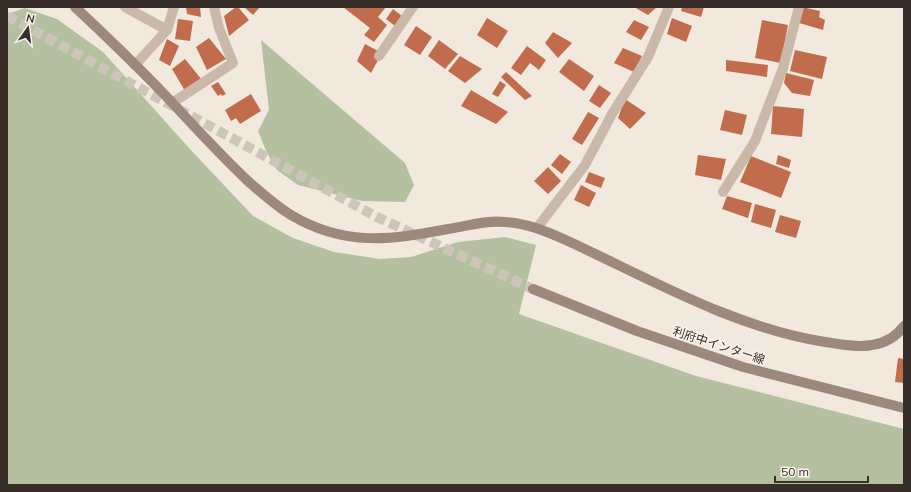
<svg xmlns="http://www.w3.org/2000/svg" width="911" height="492" viewBox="0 0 911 492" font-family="Mulish,'Noto Sans JP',sans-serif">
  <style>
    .green { fill: #b4c09f }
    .building { fill: #c16c4d }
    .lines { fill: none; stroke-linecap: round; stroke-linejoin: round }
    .secondary-tunnel { stroke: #cdc4ba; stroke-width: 10; stroke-dasharray: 10 5; stroke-linecap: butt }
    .street { stroke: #cab9aa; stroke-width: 10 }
    .secondary { stroke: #9d897c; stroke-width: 10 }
    .labels { text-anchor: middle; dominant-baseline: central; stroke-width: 3; stroke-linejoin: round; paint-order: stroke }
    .street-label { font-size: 12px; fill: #372e2a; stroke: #f9f3eb }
  </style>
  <rect width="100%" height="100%" fill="#f2e9de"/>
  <path class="green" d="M25,8L57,19L103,52L189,148L253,216L293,238L334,252L380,259L411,257L458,242L505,237L536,245L519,314L696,376L904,429V485H7V14Z
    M261,40L405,163L414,185L405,202L362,201L298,185L277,170L267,153L258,131L269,110Z"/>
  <path class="building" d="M186,7H200L201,17L187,14Z
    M236,7H238L249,20L229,36L224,16Z
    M244,7H260L253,15Z
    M343,7H386L378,17L387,25L374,42L364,35L370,28Z
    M634,7H657L648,15Z
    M682,7H704L701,17L681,11Z
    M802,7L820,11L819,17L825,20L823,30L799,23Z
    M393,9L402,16L395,26L386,19Z
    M487,18L508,31L497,48L477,35Z
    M672,18L692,26L686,42L667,34Z
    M178,19L193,21L190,41L175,39Z
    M634,20L649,27L641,40L626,32Z
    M762,20L788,25L781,63L755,58Z
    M416,26L432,37L420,55L404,45Z
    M553,32L572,43L558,58L545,43Z
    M209,38L226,59L207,70L196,47Z
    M167,39L179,46L170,66L159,60Z
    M439,40L458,54L445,69L428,56Z
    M365,44L382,53L371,73L357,61Z
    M527,46L546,60L539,70L530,63L521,75L511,68Z
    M623,48L642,56L634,72L614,63Z
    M795,50L827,57L822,79L790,71Z
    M460,56L482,69L465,83L448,71Z
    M185,59L202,80L185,91L172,69Z
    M569,59L594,76L584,91L559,72Z
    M726,60L768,65L767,77L726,71Z
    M506,72L532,96L525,100L501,77Z
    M786,73L814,80L810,96L792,93L784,83Z
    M500,81L506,85L498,97L492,94Z
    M218,82L226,94L222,96L221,94L218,96L211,86Z
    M599,85L611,93L600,108L589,101Z
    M471,90L508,112L496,124L461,106Z
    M251,94L261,111L240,124L236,118L231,121L225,110Z
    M625,99L646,113L630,129L618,118Z
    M773,106L804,109L802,137L771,134Z
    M725,110L747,115L742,135L720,130Z
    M588,112L599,118L582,145L572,139Z
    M560,154L571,162L562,174L551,165Z
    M698,155L726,159L721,180L695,175Z
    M778,155L791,160L789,168L776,164Z
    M751,156L791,172L781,198L740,182Z
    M548,167L561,181L548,194L534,181Z
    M589,172L605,178L601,188L585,182Z
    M581,185L596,193L589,207L574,200Z
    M727,196L752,203L748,218L722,209Z
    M755,204L776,210L771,228L751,222Z
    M780,215L801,221L796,238L775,232Z
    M898,358L904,359V383L895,382Z"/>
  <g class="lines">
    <path class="secondary-tunnel" d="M7,16L377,217L533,289"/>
    <path class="street" d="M125,7L167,30L135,65
      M167,30L174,7
      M379,56L413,7
      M172,103L233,63L219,28L214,7
      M723,192L755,141L783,68L799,7
      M537,228L585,165L612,114L648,57L669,7"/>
    <path class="secondary" d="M75,7C105,35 135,64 164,94C192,124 219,154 250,183C263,194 276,206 291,215C345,247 390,240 448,229C467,226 486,220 505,222C527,223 548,232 568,241C650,279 735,328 825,342C840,344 857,348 872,345C886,343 896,337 904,326
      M533,289L637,331L743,367L904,408"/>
  </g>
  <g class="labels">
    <g class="street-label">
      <text transform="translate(719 345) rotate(18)">利府中インター線</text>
    </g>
  </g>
  <rect width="911" height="492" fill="none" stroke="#372e2a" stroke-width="16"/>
  <g transform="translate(28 28) rotate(14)" stroke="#f9f3eb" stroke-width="3" paint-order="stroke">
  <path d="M0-3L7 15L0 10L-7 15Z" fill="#372e2a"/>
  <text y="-6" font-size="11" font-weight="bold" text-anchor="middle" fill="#372e2a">N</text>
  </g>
  <path d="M775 476v6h93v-6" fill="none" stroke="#372e2a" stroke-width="2"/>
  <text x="781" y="476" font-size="12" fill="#372e2a" stroke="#f9f3eb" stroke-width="3" paint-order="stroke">50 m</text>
</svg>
